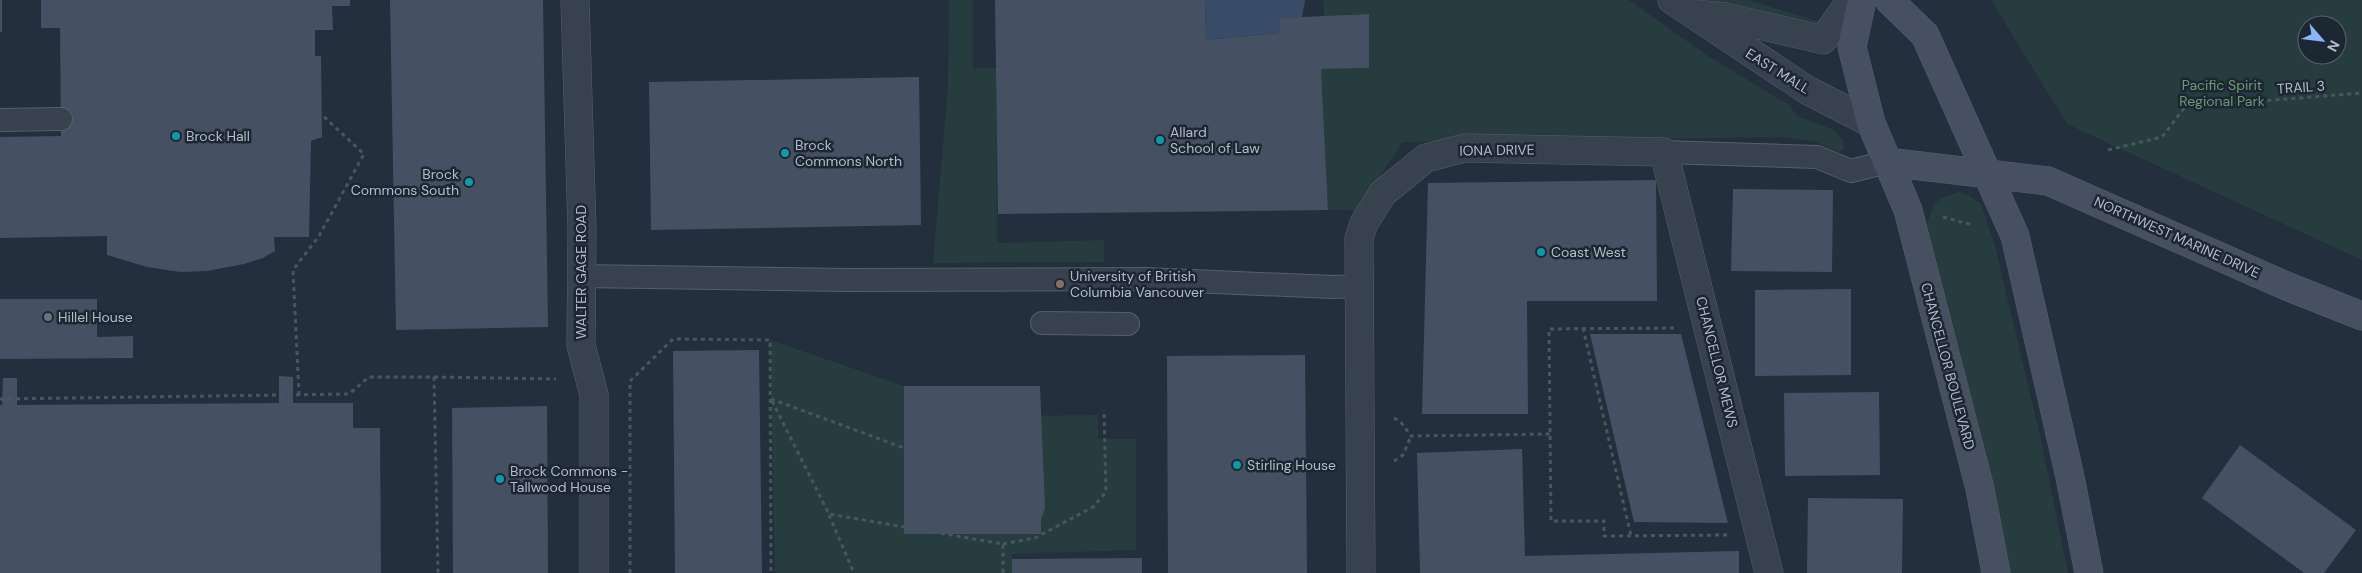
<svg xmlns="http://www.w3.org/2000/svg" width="2362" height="573" viewBox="0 0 2362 573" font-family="'DM Sans',sans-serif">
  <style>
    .green { fill: #263c3f; fill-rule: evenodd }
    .water { fill: #394c67 }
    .building { fill: #455162 }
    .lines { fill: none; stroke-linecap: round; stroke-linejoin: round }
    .lane-casing { stroke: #565f6c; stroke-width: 24 }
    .street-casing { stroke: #565f6c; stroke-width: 29 }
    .secondary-casing { stroke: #565f6c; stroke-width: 29 }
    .path { stroke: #44595c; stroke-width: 3; stroke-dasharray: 4 4; stroke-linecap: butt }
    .lane { stroke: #38414e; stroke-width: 22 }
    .street { stroke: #38414e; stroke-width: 28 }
    .secondary { stroke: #465061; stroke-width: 28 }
    .culture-dot { fill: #0f9aa8; stroke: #1d2633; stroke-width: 2 }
    .education-dot { fill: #8d6e63; stroke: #1d2633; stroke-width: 2 }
    .worship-dot { fill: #6b7280; stroke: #1d2633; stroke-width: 2 }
    .labels { text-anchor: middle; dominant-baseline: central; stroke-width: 5; stroke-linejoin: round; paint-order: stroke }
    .street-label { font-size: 14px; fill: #b4bcc9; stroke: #1d2633 }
    .park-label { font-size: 14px; fill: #6b9a76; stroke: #1d2633 }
    .poi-label { font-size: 14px; fill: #b4bcc9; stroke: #1d2633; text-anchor: start }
  </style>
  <rect width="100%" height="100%" fill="#242f3e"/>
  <path class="green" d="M949,0H973V68H996L997,243L1104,240V262L933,263L948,86Z
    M1323,0H1629L1708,56L1789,105L1797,116L1834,130L1843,140L1844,149L1839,152L1813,141L1785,137L1403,142L1357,210H1328L1321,69L1369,68V14L1324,16Z
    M1708,0H1748L1820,22L1821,27L1716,4Z
    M1991,0H2362V260L2067,124ZM2307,25H2337V55H2307Z
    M1959,192L1970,196L1981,204L1995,246L2042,444L2068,573H2009L1977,420L1927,225C1934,200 1934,200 1959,192Z
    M770,340L904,386V534L1021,416L1098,415V439H1136V550L1012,554V573H775Z"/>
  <path class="water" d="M1205,0H1305L1302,17L1281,18L1279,33L1206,40Z"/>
  <path class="building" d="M0,0H2V32H0Z
    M41,0H350V6H332L333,30H315V56H321L322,137L311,141L309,237H274L275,251L263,258L244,264L207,271L180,272L147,267L107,255V236L0,238V137L61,136L60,28H41Z
    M390,0H543L548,327L396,330Z
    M995,0H1205L1206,40L1279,33L1280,18L1369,14V68L1321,69L1328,210L998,214Z
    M919,77L921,225L651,230L649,82Z
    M1656,180L1657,301H1527L1528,414H1422L1428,183Z
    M1733,189L1833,190L1832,272L1731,271Z
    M1851,289V375L1755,376V290Z
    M0,299H97V337L133,336V358L0,359Z
    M1590,334H1681L1728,523L1634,522Z
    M759,350L762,573H675L673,351Z
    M1305,355L1307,573H1168L1167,356Z
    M279,376L293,377V403H353V428H380L381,573H0V405H2L3,378H17V405L279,403Z
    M904,386H1040L1045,508L1041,520V534H904Z
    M1879,392L1880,475L1785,476L1784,393Z
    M547,406L548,573H453L452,408Z
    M2240,445L2356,530L2324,573H2304L2202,498Z
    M1522,449L1525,556L1739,551V573H1420L1417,453Z
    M1808,498L1903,499L1902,573H1807Z
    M1142,558V573H1012V559Z"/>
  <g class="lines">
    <defs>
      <path id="lane" d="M0,120L61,119
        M1664,152L1817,157L1851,171L1887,162
        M581,276L849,280L1145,279L1333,287L1359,286
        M1042,323L1128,324"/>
      <path id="street" d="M575,0L582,230L581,345L594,395V573
        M1672,0L1807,90L1871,123
        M1695,14L1725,17L1823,40L1851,0
        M1361,573L1359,238L1364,223L1383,193L1426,158L1465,148L1664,152L1769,573"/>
      <path id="secondary" d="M1862,0L1852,47L1871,123L1908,210L1980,489L1996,573
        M1889,0L1925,35L2015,236L2070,477L2089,573
        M1887,162L2048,181L2284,285L2362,316"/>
    </defs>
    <use href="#lane" class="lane-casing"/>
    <use href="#street" class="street-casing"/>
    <use href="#secondary" class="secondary-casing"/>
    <path class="path" d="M2108,150L2162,137L2185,107L2362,93
      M1943,217L1973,225
      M1583,328L1631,536
      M1674,328L1549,329L1551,521H1604V536L1727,535
      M434,377L556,379
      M299,395L293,270L319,236L364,154L322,115
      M0,399L349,394L369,377H434L438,573
      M771,399L904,448
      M772,401L829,514L1003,544V573
      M1394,418L1400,421L1411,436L1550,434
      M1394,461L1403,455L1411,436
      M829,515L854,573
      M1003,544L1035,538L1093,507L1106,492L1104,410
      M630,573V381L673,339L770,340L771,573"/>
    <use href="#lane" class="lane"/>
    <use href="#street" class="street"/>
    <use href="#secondary" class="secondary"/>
  </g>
  <g class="culture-dot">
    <circle cx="176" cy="136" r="5"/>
    <circle cx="1160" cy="140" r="5"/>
    <circle cx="785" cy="153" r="5"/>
    <circle cx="469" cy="182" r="5"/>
    <circle cx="1541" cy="252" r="5"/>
    <circle cx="1237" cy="465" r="5"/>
    <circle cx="500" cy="479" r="5"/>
  </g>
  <circle class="education-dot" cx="1060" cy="284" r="5"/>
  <circle class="worship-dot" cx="48" cy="317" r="5"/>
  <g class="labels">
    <g class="street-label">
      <text transform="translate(1778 71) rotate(32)">EAST MALL</text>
      <text transform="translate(2301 87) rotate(-4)">TRAIL 3</text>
      <text transform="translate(1497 150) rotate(-1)">IONA DRIVE</text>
      <text transform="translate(2177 237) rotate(24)">NORTHWEST MARINE DRIVE</text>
      <text transform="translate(581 272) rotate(-90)">WALTER GAGE ROAD</text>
      <text transform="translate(1717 362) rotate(76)">CHANCELLOR MEWS</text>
      <text transform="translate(1948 366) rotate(75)">CHANCELLOR BOULEVARD</text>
    </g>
    <g class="park-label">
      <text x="2222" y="85">Pacific Spirit<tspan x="2222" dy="16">Regional Park</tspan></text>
    </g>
    <g class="poi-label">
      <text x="1170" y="132">Allard<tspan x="1170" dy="16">School of Law</tspan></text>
      <text x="186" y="136">Brock Hall</text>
      <text x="795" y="145">Brock<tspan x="795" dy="16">Commons North</tspan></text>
      <text x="459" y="174" text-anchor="end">Brock<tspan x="459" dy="16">Commons South</tspan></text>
      <text x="1551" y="252">Coast West</text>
      <text x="1070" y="276">University of British<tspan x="1070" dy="16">Columbia Vancouver</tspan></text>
      <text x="58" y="317">Hillel House</text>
      <text x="1247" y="465">Stirling House</text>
      <text x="510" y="471">Brock Commons -<tspan x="510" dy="16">Tallwood House</tspan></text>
    </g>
  </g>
  <g transform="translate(2322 40) rotate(118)"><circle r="24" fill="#1d2633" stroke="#59626f"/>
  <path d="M0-4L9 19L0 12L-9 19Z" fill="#8ab4f8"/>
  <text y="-8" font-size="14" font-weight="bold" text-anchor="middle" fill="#b4bcc9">N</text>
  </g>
</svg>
